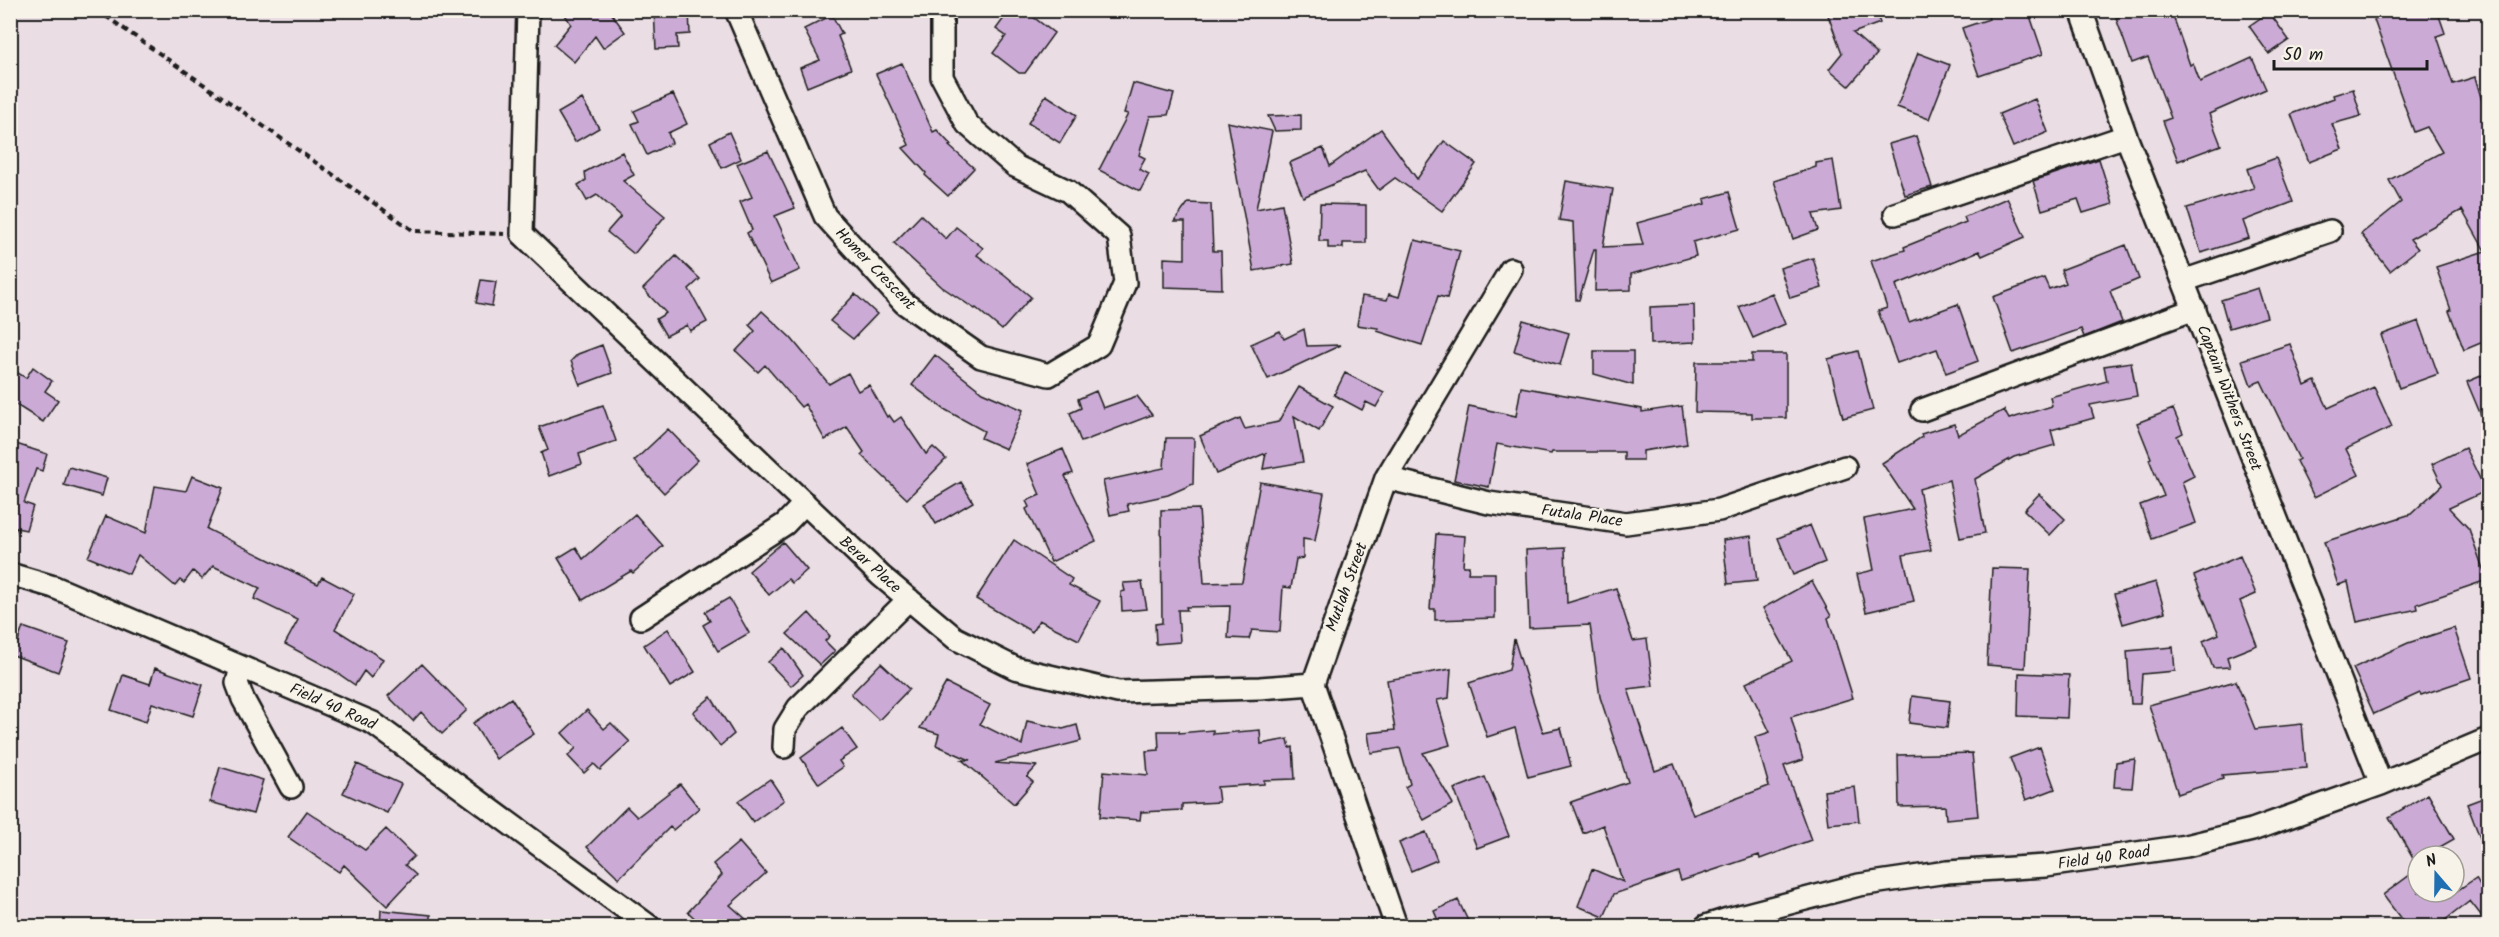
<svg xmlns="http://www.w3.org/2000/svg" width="2499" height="937" viewBox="0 0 2499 937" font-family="Kalam,sans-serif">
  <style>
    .building { fill: #cbabd6; stroke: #1c1c1c; stroke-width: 1.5 }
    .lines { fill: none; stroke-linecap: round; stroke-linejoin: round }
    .minor-casing { stroke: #1c1c1c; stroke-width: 26 }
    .path { stroke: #1c1c1c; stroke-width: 4; stroke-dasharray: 6 4.5; stroke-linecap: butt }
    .minor { stroke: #f7f3e8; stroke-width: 21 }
    .labels { text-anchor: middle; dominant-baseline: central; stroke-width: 5; stroke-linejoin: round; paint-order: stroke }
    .street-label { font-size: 16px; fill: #1c1c1c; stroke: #f7f3e8 }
  </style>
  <rect width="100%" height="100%" fill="#eadde3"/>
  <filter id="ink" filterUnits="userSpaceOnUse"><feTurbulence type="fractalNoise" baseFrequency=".0167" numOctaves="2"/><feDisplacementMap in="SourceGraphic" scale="12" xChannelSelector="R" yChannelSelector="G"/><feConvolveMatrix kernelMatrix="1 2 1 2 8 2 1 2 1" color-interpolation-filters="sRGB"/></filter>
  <g filter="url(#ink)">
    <path class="building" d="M562,10H609L625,32L603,48L595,36L574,62L554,45L571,24Z
      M654,10H689L690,34L677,35L678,48L656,49Z
      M1010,10H1024L1054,33L1025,73H1019L993,53L1006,36L996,29Z
      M1826,10H1875L1880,23L1853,33L1877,54L1849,86L1829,69L1842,53Z
      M1986,10H2028L2043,54L1979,76L1962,28L1989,19Z
      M2138,10H2171L2190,65L2193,63L2200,82L2252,58L2266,89L2209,114L2221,145L2178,161L2163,121L2171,118L2148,57L2132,63L2116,18Z
      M2401,10H2437L2445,33L2437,36L2453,84L2475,77L2488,121V340L2464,350L2449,311L2451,310L2436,267L2485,251L2462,210L2410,239L2418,249L2390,271L2361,234L2401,202L2389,180L2442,152L2427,127L2414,132L2374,20Z
      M2269,12L2289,40L2269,54L2249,26Z
      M832,15L842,34L838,36L851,69L807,87L800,68L820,60L804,29Z
      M1918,53L1950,65L1929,119L1897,107Z
      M902,63L933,132L937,130L951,145L949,146L974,168L948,196L925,175L926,173L903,148L909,145L876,74Z
      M1133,83L1174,94L1168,115L1150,116L1139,155L1145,158L1139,169L1149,174L1140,191L1099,170L1128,114L1124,113Z
      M2353,89L2361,116L2332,124L2342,149L2309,162L2291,114L2334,98L2333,95Z
      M673,94L687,124L668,133L672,143L647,155L632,124L639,121L634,111Z
      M1046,95L1077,115L1060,143L1028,123Z
      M582,99L599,128L575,142L558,113Z
      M2035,99L2048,132L2013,147L1999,114Z
      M1301,115V130L1275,131L1268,116Z
      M1227,122L1272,131L1256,209L1282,204L1293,264L1254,271Z
      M1381,129L1417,179L1444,141L1476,164L1442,211L1395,178L1379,190L1365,171L1303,197L1289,163L1323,148L1330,166Z
      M729,132L741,159L722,168L710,142Z
      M1916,136L1932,187L1905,195L1889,144Z
      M768,151L795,208L775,216L800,270L771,283L747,233L752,230L740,202L752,197L737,164Z
      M622,152L634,175L623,181L665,216L634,254L607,232L621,216L597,195L587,201L578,185L586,180L585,172Z
      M2276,158L2293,202L2243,221L2249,238L2201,253L2187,208L2254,188L2247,169Z
      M2099,159L2113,204L2083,213L2078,199L2042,210L2033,181Z
      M1833,160L1841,210L1813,214L1818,230L1793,239L1774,181L1816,167V163Z
      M1566,181L1613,189L1603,247L1643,245L1637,223L1705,204L1704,199L1729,192L1740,229L1693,242L1696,256L1631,274V290L1595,291L1596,249H1594L1579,300H1576L1573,222L1559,220Z
      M2007,198L2025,237L1982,256L1979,251L1896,285L1909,322L1958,304L1978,361L1946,373L1937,349L1897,363L1878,311L1887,308L1871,261L1905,250L1904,247L1966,222L1964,217Z
      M1188,203L1211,204L1213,251H1221L1222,289L1164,287V258L1185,259V222H1174Z
      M1320,204L1366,205V243H1343V248H1328V241H1319Z
      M921,215L946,239L956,227L983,248L977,255L1005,275L1031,297L1002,330L976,308L975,309L942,287L894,243Z
      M1415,240L1460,251L1447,298L1438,296L1422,345L1377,331L1378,328L1357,325L1362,296L1387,300L1389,294L1399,297Z
      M2126,245L2139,279L2110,291L2122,322L2084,337L2081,329L2013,353L1993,297L2044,278L2049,289L2066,283L2061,270Z
      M676,256L700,279L689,289L707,322L690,331L687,325L666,336L656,319L666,313L643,289Z
      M1813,258L1822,288L1790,298L1780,268Z
      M481,280L496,282L492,306L476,303Z
      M2258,288L2267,317L2229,328L2221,300Z
      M1772,293L1785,324L1753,338L1739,307Z
      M855,294L877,314L853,339L830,321Z
      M1694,305L1695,342L1651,344L1650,307Z
      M762,311L791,338L829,384L848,373L858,391L869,385L887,417L889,415L894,422L901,417L926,454L933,447L946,459L907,499L861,455L864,452L847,427L825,440L805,404L801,407L765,365L758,372L736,351L755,331L749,325Z
      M1523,320L1569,333L1560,365L1514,351Z
      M2419,321L2438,374L2399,388L2381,335Z
      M1304,329L1307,346L1341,345L1268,379L1251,344L1280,331L1284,339Z
      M2290,344L2305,386L2315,381L2328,408L2374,387L2392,427L2346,449L2359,475L2314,497L2296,461L2299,459L2261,381L2251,385L2242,360Z
      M602,345L612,373L580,385L571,361L578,354Z
      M1594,351H1633V385L1594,374Z
      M1858,351L1873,410L1843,418L1828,359Z
      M1752,354H1786V418H1752V413L1695,412L1696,362H1752Z
      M935,355L982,392L1023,410L1006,449L981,438L984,431L944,409L912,385Z
      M2131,362L2137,396L2090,405L2094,418L2051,430L2055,445L2014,457L1975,479L1985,533L1960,538L1949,480L1919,489L1931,550L1903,555L1914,601L1866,612L1857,574L1874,570L1864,519L1913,509L1882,463L1922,437L1921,434L1954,424L1958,435L2004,410L2009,419L2052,406L2050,397L2107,381L2104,366Z
      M33,367L52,381L45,391L58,400L43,422L10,401V368L26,378Z
      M1345,373L1384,393L1376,407L1366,402L1362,410L1334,395Z
      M2488,373V432L2467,382Z
      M1299,387L1333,406L1319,431L1294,416L1303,462L1263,469L1266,453L1216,474L1200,436L1240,418L1245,429L1278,422Z
      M1521,387L1642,409V412L1682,406L1687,444L1643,451V460H1624V452H1552L1551,454L1497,444L1489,487L1454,480L1469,406L1516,416Z
      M1096,391L1103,408L1137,396L1152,415L1081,442L1070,413L1081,408L1078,399Z
      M603,405L616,441L579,454L582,464L549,476L541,453L548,450L539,427Z
      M2173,409L2183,433L2177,436L2194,476L2182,482L2196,523L2152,539L2140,505L2164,496L2149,459L2151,458L2137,423Z
      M668,429L698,460L664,493L634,461Z
      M1166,438H1194L1193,484L1168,495L1127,504L1129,511L1110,515L1103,481L1164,468Z
      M10,442L47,454L42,471L36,469L24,503L33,506L26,530L16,528L14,536H10Z
      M2465,448L2486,491L2449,508L2469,529L2487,580L2417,604L2418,609L2357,622L2348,582L2338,585L2324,542L2411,514L2442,485L2432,464Z
      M1063,449L1073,473L1065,476L1096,541L1051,562L1026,509L1029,507L1026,501L1040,495L1027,464Z
      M69,467L107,478L102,496L64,485Z
      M192,476L223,488L207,529L318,584L322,577L354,594L335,629L383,659L371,678L364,671L355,685L333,670L285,644L298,620L254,599L260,588L213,566L202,579L193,571L184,583L180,580L175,586L138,555L129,574L88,557L106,516L146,533L155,486L186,491Z
      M961,482L973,502L936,524L924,504Z
      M1260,482L1324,493L1315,541L1303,539V558L1296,559L1291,588L1283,587L1280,632L1252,630L1249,639L1228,638L1230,606L1186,607L1187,610H1178L1180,642L1156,644L1155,624L1162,623L1161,510L1199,509L1204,583L1242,582Z
      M2039,494L2065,519L2050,535L2024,510Z
      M635,514L663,546L633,573L631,571L583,600L558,558L576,547L583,559Z
      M1810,525L1825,562L1793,575L1778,538Z
      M1436,534L1465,536L1463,566H1469L1468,573H1495V618L1435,620V609H1430Z
      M1751,536L1757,581L1728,584L1723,540Z
      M1014,540L1072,579L1069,585L1100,601L1079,640L1039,620L1032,632L976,599Z
      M783,542L807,570L792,583L788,579L769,595L749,571Z
      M1565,548L1567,603L1616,588L1633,641L1647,639L1653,686L1628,689L1655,771L1674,764L1693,815L1769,786L1755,737L1770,732L1746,683L1792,661L1763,608L1812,581L1831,616L1828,618L1853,698L1791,717L1803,760L1784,766L1811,840L1760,859L1759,855L1681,881L1678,872L1614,894L1604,917L1578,906L1592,869L1623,882L1603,825L1583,833L1571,802L1628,782L1600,697L1590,625L1529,628L1526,550Z
      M2240,556L2256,594L2240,601L2257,645L2227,657L2230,667L2213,668L2203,641L2219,634L2194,576Z
      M1992,568L2030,569L2025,668L1987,665Z
      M1142,582L1147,609L1122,611L1121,592L1125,591L1123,583Z
      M2156,582L2165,612L2123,624L2114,594Z
      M729,598L749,633L718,651L703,625L710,621L705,612Z
      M809,613L830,636L825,641L835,651L820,665L787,634Z
      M23,627L69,643L58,672L13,655Z
      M2454,628L2471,678L2421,695L2420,693L2374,714L2353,668L2408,643Z
      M668,629L695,672L670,687L644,645Z
      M1514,639L1543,732L1561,728L1571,766L1528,777L1515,728L1487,737L1469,683L1509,670Z
      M2173,647L2175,671L2142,674L2140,704H2131L2127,651Z
      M784,648L803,675L791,686L768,662Z
      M881,663L909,689L879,720L851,694Z
      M422,664L467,710L442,734L421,712L413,721L388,696Z
      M155,668L203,685L193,716L152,703L146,722L111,710L123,675L150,684Z
      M1451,669L1449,698L1437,700L1450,745L1423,753L1453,804L1424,820L1405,787L1410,784L1400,748L1371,753L1368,733L1395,730L1387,680Z
      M2019,673L2069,675L2067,718L2018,716Z
      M2236,681L2255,729L2302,724L2306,768L2222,775L2223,779L2178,794L2149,705Z
      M946,683L990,705L980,724L1022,745L1027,721L1063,729L1077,725L1081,741L995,763L1037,766L1027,777L1033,782L1014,804L962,760H970L936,745L939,734L920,728Z
      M1912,696L1950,701L1947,728L1909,723Z
      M711,697L734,734L720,746L693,712Z
      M511,698L534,734L496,759L473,723Z
      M587,710L604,729L611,723L630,742L600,770L594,764L584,773L568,756L576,748L562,733Z
      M842,728L857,749L839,761L843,767L819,784L801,758Z
      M1213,730V734L1260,730L1261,744L1288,739L1290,748L1293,747L1295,779L1264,780V784L1217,787L1219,802L1182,804V810L1141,812L1140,820L1100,817L1104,771L1148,775L1146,751L1159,750L1158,731H1179V733Z
      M2040,747L2055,789L2026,800L2010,758Z
      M1972,753L1978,816L1946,819L1945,806L1899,807L1898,755Z
      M2135,759L2132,788L2114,787L2116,762Z
      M357,764L401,784L387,813L343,793Z
      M220,767L263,780L253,814L210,802Z
      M1485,777L1509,836L1477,848L1454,789Z
      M770,779L784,800L753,822L738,801Z
      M680,784L699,808L673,830L670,827L619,878L587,847L627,807L637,817Z
      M1855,787L1859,821L1828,824L1824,791Z
      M2428,794L2454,839L2424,856H2418V860L2415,862L2389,817Z
      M2488,796V855L2487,856L2467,804Z
      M307,811L365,850L386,829L414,856L405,865L416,875L387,906L344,865L339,872L288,837Z
      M1426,832L1437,860L1411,871L1399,843Z
      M739,842L766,873L730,905L755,927H704L688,912L722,875L713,864Z
      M2418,869V892H2455L2476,878L2488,899V924L2470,901L2436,927H2407L2383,895Z
      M1458,900L1471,927H1441L1434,911Z
      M381,910L431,915V927H380Z"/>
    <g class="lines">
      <defs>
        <path id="minor" d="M528,10L522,234L881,576L955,638L1015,668L1118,692L1260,688L1313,684
          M736,10L825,216L904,303L981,357L1049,375L1099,345L1125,283L1119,236L1068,191L1015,166L967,124L942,77V10
          M2081,10L2126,136L2381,784
          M1895,214L2126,136
          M2183,281L2330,231
          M1922,410L2195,309
          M1386,478L1489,503L1626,523L1719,510L1845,467
          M10,574L54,587L373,723L649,926
          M641,618L785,524L805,503
          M241,667L237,683L243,699L291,787
          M784,747L785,729L798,708L909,599
          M1396,926L1313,684L1386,478L1511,269
          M1706,926L1728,919L1859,885L1947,872L2046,866L2186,846L2252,830L2381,784L2488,739"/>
      </defs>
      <use href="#minor" class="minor-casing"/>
      <path class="path" d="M97,10L414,231L504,234"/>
      <use href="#minor" class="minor"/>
    </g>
  </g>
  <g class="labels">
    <g class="street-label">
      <text transform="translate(875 269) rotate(46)">Homer Crescent</text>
      <text transform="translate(2229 398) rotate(69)">Captain Withers Street</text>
      <text transform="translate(1582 516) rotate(8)">Futala Place</text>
      <text transform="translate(870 565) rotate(42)">Berar Place</text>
      <text transform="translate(1347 587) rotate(-70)">Mutlah Street</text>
      <text transform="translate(333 707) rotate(24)">Field 40 Road</text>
      <text transform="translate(2104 858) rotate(-8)">Field 40 Road</text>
    </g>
  </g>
  <rect width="2499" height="937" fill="none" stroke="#f7f3e8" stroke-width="36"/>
  <rect x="18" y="18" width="2463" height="901" fill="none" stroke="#1c1c1c" stroke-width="2" filter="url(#ink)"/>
  <g transform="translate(2436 874) rotate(340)"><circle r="28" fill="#f7f3e8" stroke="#9f9d96" stroke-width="1.5"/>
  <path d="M0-4.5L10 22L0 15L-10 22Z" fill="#1f6fb2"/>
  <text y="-9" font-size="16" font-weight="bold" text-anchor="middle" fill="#1c1c1c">N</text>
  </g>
  <path d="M2274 60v9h153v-9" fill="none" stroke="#1c1c1c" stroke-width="3"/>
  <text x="2283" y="60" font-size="18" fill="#1c1c1c" stroke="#f7f3e8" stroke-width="4.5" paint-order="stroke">50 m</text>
</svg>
